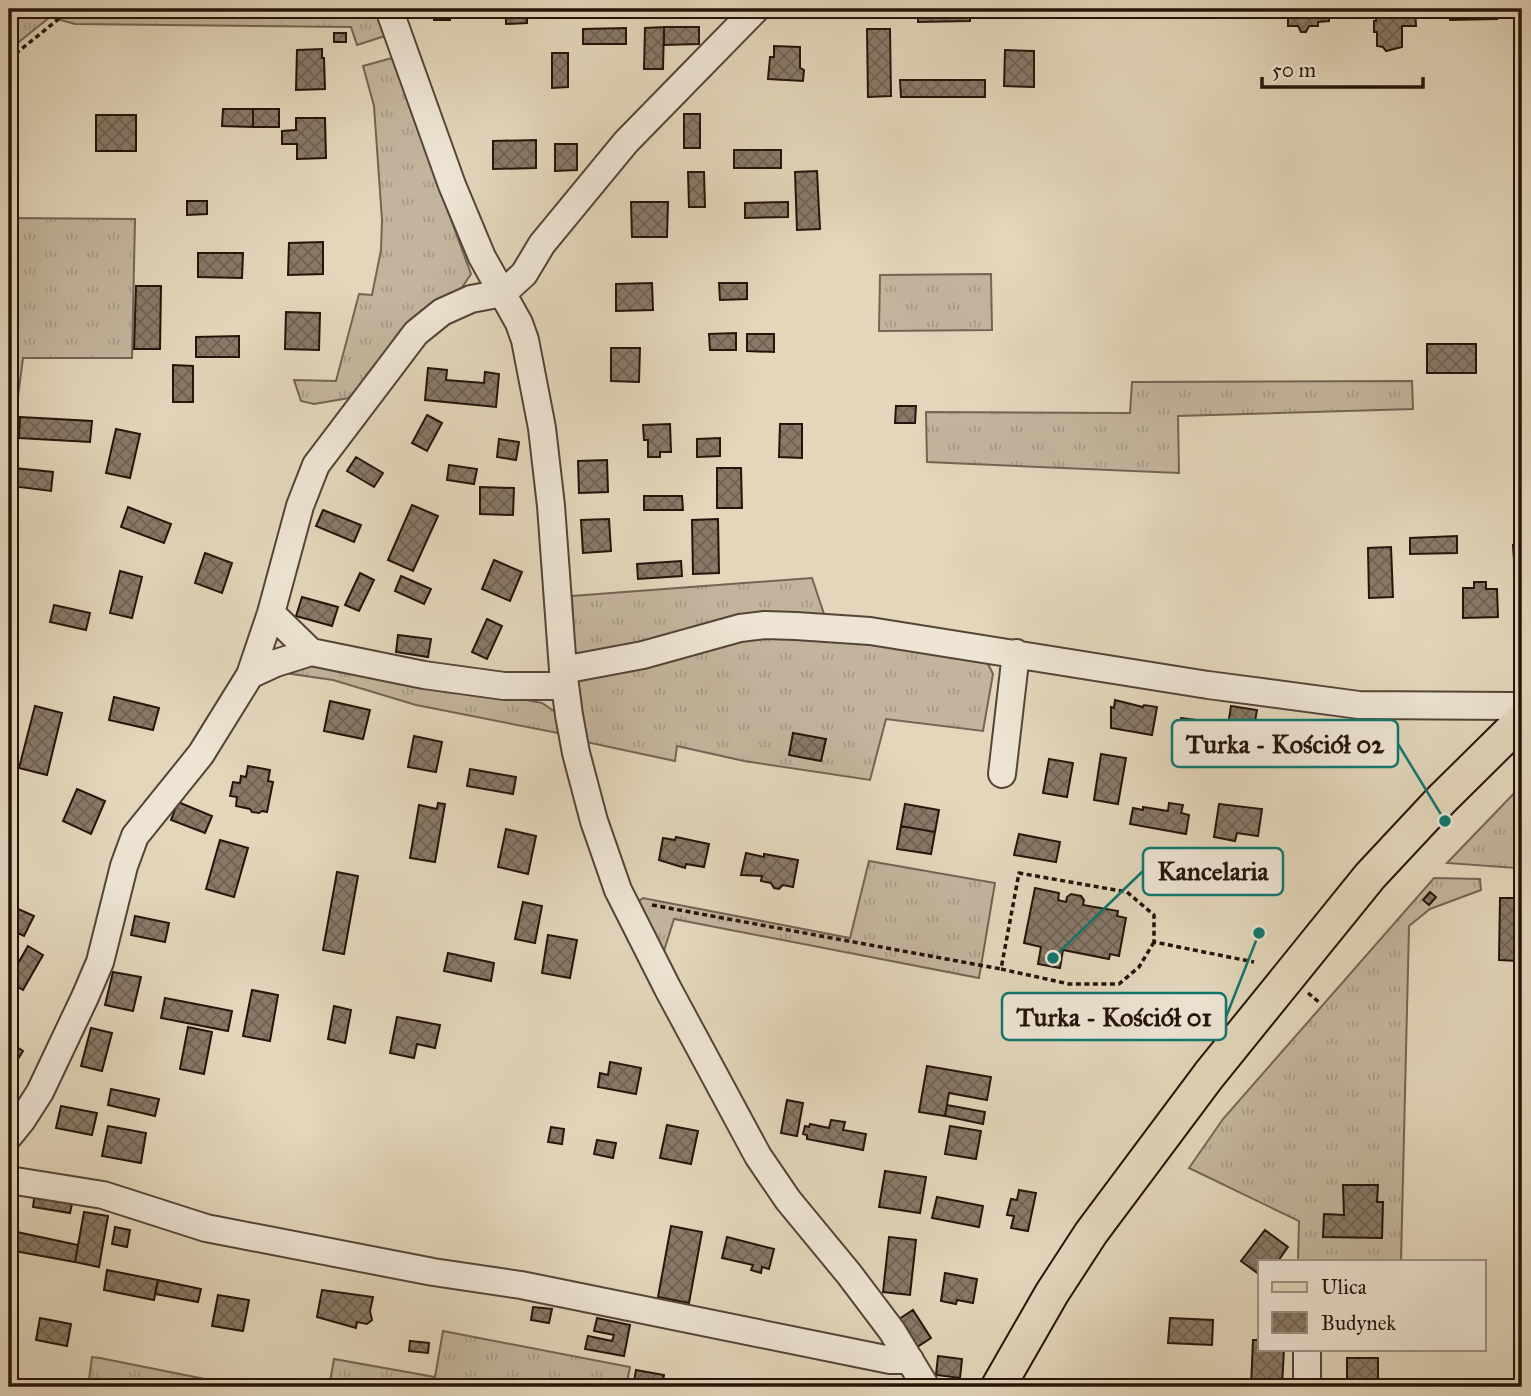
<svg xmlns="http://www.w3.org/2000/svg" width="1531" height="1396" viewBox="0 0 1531 1396" font-family="'IM FELL Great Primer',serif">
  <style>
    .grass { fill: url(#grass-tufts); stroke: #746454; stroke-width: 2 }
    .building { fill: url(#building-cross-hatch); stroke: #25140b; stroke-width: 2 }
    .lines { fill: none; stroke-linecap: round; stroke-linejoin: round }
    .minor-casing { stroke: #544437; stroke-width: 30 }
    .major-casing { stroke: #25140b; stroke-width: 37 }
    .path { stroke: #25140b; stroke-width: 3.5; stroke-dasharray: 5 3.5; stroke-linecap: butt }
    .minor { stroke: #ede4d3; stroke-width: 26 }
    .major { stroke: #e3d6bb; stroke-width: 33 }
    .leader { fill: none; stroke: #0f766e; stroke-width: 2.5 }
    .callout-dot { fill: #0f766e; stroke: #ede4d3; stroke-width: 2.5 }
    .callout { fill: #ede4d3; stroke: #0f766e; stroke-width: 2.5 }
    .callout-label { font-size: 26px; text-anchor: middle; font-weight: bold; fill: #25140b }
  </style>
  <defs>
    <pattern id="grass-tufts" width="24" height="20" patternUnits="userSpaceOnUse" patternTransform="scale(1.75)"><rect width="24" height="20" fill="#c3b59d"/><path d="M3 7l-1-3M5 7V3M7 7l1-3M15 17l-1-3M17 17v-4M19 17l1-3" fill="none" stroke="#a79b86"/></pattern>
    <pattern id="building-cross-hatch" width="8" height="8" patternUnits="userSpaceOnUse" patternTransform="scale(1.75)"><rect width="8" height="8" fill="#887967"/><path d="M0 0l8 8M0 8l8-8" fill="none" stroke="#6f6253"/></pattern>
  </defs>
  <rect width="100%" height="100%" fill="#e3d6bb"/>
  <filter id="stains"><feTurbulence type="fractalNoise" baseFrequency=".00286" numOctaves="4"/><feColorMatrix values="0 0 0 0 .2 0 0 0 0 .09 0 0 0 0 .02 0 0 0 .5 -.17"/></filter>
  <radialGradient id="worn" r=".72"><stop offset=".6" stop-color="#630" stop-opacity="0"/><stop offset="1" stop-color="#630" stop-opacity=".3"/></radialGradient>
  <path class="grass" d="M9,9H377L385,36L357,45L351,27L75,24L50,17L9,50Z
    M392,58L471,274L461,289L422,310L401,330L366,379L349,398L314,404L301,401L294,380L336,381L359,294L372,295L381,250L382,220L374,106L363,66Z
    M9,218L135,219L132,358H23L16,412L9,411Z
    M991,274L992,330L879,331L880,275Z
    M1412,381L1413,409L1178,416L1179,473L927,462L926,412L1130,413L1132,382Z
    M812,578L826,620L574,660L572,596Z
    M740,635L853,637L984,656L993,674L983,731L886,719L870,780L744,761L677,746L675,761L586,742L573,679Z
    M298,664H335L542,703L560,715L563,734L416,705L333,680L278,672Z
    M1522,785V836H1516V868L1447,863Z
    M869,861L995,883L979,978L674,919L663,954L635,904L643,898L850,938Z
    M1434,878L1480,879L1481,890L1430,909L1409,926L1401,1261H1298L1299,1221L1189,1168L1223,1119Z
    M443,1331L630,1367L626,1387H329L334,1359L435,1377Z
    M92,1357L100,1358L245,1387H88Z"/>
  <path class="building" d="M434,9H450V20H434Z
    M506,9H527V23L506,24Z
    M918,9H970V21L918,22Z
    M1206,9H1239V14L1224,17L1221,14H1206Z
    M1288,9H1329V21L1318,22V26H1309L1306,32H1301L1298,26H1288Z
    M1391,9H1415L1416,26H1402V47L1386,51L1383,47L1377,46V32H1374V21H1376V11H1391Z
    M1450,9H1497V19L1450,20Z
    M664,27L663,69H644L645,28Z
    M664,27H699V44L664,45Z
    M626,28V44H583V29Z
    M867,29H890L891,96L868,97Z
    M334,33H346V42H334Z
    M774,46L800,47V68L804,70L803,81L768,79L770,57H774Z
    M322,49V58H324L325,89L296,90L297,50Z
    M1005,50L1034,51V87L1004,86Z
    M552,53H568V87L552,88Z
    M900,80H985V97H901Z
    M223,109H253V127L222,126Z
    M253,109H279V127H253Z
    M684,114H700V148H684Z
    M96,115H136V151H96Z
    M296,118H325L326,158L297,159V144H282V131L296,130Z
    M536,140V168L493,169V141Z
    M555,144H577V170L555,171Z
    M734,150H781V168H734Z
    M817,171L820,229L797,230L795,172Z
    M688,172H704L705,207H689Z
    M187,201H207V214L187,215Z
    M631,202H668L667,237H632Z
    M788,202V217L745,218V203Z
    M323,242V274L288,275L289,243Z
    M198,253H243L242,278L198,277Z
    M652,283L653,310L616,311V284Z
    M719,283H747V299L720,300Z
    M136,286H161L160,349H134Z
    M286,312L320,313L319,350L285,349Z
    M736,333V350H710L709,334Z
    M747,334H774V352L747,351Z
    M239,336V357H196V337Z
    M1427,344H1476V373H1427Z
    M611,348H640L639,382L611,381Z
    M173,365L193,366V402H173Z
    M428,368L447,370L446,380L484,383L485,372L499,374L496,407L425,400Z
    M896,406H916L915,423H895Z
    M427,415L442,423L427,451L412,443Z
    M20,417L92,421L90,442L19,438Z
    M670,424L671,452H660V457H648V440H644L643,425Z
    M780,424H802V458L779,457Z
    M116,429L140,434L130,478L106,473Z
    M720,438V456L697,457V439Z
    M499,439L519,442L516,460L497,457Z
    M356,457L383,473L374,487L347,471Z
    M607,460L608,492L579,493L578,461Z
    M449,465L477,469L474,484L447,480Z
    M14,468L53,472L51,491L11,486Z
    M717,468H741L742,508H717Z
    M480,487L514,488L513,515L480,514Z
    M644,496H682L683,510H644Z
    M412,505L438,516L413,571L388,560Z
    M128,507L171,524L164,543L121,527Z
    M323,510L361,525L354,542L316,526Z
    M609,519L611,551L583,553L581,520Z
    M718,519L719,573L693,574L692,520Z
    M1522,533V560H1514L1513,545H1522Z
    M1457,536V553L1410,554V538Z
    M1391,547L1393,597L1369,598L1368,548Z
    M205,553L232,563L222,593L195,583Z
    M494,560L522,572L510,601L482,589Z
    M681,561L682,576L638,579L637,564Z
    M120,571L142,577L132,618L110,613Z
    M360,573L374,580L359,611L345,605Z
    M401,576L431,589L424,604L395,591Z
    M1474,582H1486V589H1497L1498,617L1463,618V588H1474Z
    M302,597L338,607L332,626L296,616Z
    M54,605L90,613L86,630L50,622Z
    M487,619L502,626L487,659L472,652Z
    M398,635L431,639L428,657L396,652Z
    M114,697L159,708L153,730L109,720Z
    M1115,700L1143,707L1144,705L1157,707L1152,735L1111,728V707L1114,708Z
    M330,701L370,710L363,739L324,731Z
    M35,706L62,713L47,775L19,768Z
    M1231,706L1257,710L1249,755L1224,751Z
    M1181,718L1205,721L1203,739L1178,735Z
    M793,733L826,739L821,761L789,755Z
    M414,736L442,742L436,772L408,767Z
    M1101,754L1126,758L1118,804L1094,800Z
    M1049,759L1073,763L1067,797L1043,793Z
    M248,766L270,770L268,781L273,782L267,812L262,811L259,813L252,812L250,809L236,806L237,797L230,796L233,782L240,783L241,776L246,777Z
    M470,769L516,777L513,794L467,786Z
    M77,789L105,801L91,834L63,821Z
    M178,802L212,816L205,833L171,820Z
    M438,803L445,804L435,862L410,858L419,805L437,809Z
    M1169,803L1183,805L1181,813L1189,815L1186,834L1130,824L1133,808L1143,810V807L1168,811Z
    M905,804L939,810L935,832L901,826Z
    M1219,804L1262,809L1258,836L1237,833L1235,841L1214,837Z
    M901,826L935,832L931,854L897,849Z
    M506,829L536,836L528,874L498,867Z
    M1019,834L1060,842L1056,862L1014,855Z
    M676,837L709,844L704,867L686,864L685,868L659,860L663,838L675,840Z
    M220,840L248,848L234,897L206,889Z
    M746,853L764,857V854L798,860L793,887L783,885L779,889L774,888L771,883L761,881L762,876L741,875Z
    M337,872L358,876L344,954L323,950Z
    M1035,888L1059,893L1058,900L1066,902L1067,897L1071,894L1081,896L1084,900L1083,905L1118,911L1117,916L1126,918L1119,956L1110,954L1109,959L1063,950L1060,968L1038,964L1041,947L1024,943Z
    M1430,892L1436,897L1429,905L1423,900Z
    M1500,898H1520L1519,961L1499,960Z
    M523,902L542,906L535,943L515,939Z
    M9,905L34,916L24,936L9,929Z
    M135,916L169,923L165,942L131,935Z
    M548,935L577,940L570,978L542,973Z
    M28,946L43,955L23,990L9,982V979Z
    M448,953L494,963L491,981L444,971Z
    M113,972L141,977L133,1011L105,1005Z
    M252,990L278,995L270,1041L243,1036Z
    M165,998L232,1011L228,1031L161,1018Z
    M334,1006L351,1010L345,1043L328,1039Z
    M397,1017L440,1025L435,1048L417,1044L414,1058L390,1053Z
    M188,1027L212,1032L204,1074L180,1069Z
    M91,1028L112,1033L102,1071L81,1066Z
    M9,1042L23,1051L9,1073Z
    M610,1062L641,1068L636,1094L598,1087L600,1073L608,1075Z
    M927,1066L991,1077L987,1100L949,1093L945,1116L919,1112Z
    M111,1089L159,1099L155,1116L108,1105Z
    M787,1100L803,1103L797,1136L781,1133Z
    M947,1105L985,1112L983,1124L945,1116Z
    M61,1106L97,1113L92,1135L56,1128Z
    M831,1120L845,1122L843,1130L866,1134L863,1150L807,1139V1135L803,1134L805,1126L809,1127L810,1124L829,1128Z
    M667,1125L698,1131L691,1164L660,1158Z
    M108,1126L146,1133L141,1163L102,1156Z
    M950,1126L981,1131L976,1159L945,1154Z
    M551,1127L564,1129L562,1144L548,1142Z
    M597,1140L616,1143L613,1158L594,1154Z
    M885,1171L926,1177L920,1213L879,1207Z
    M1343,1185H1378L1377,1202H1383L1382,1238L1323,1237L1324,1214L1344,1215Z
    M1019,1190L1036,1193L1028,1231L1011,1228L1014,1216L1007,1215L1011,1199L1017,1200Z
    M35,1193L73,1199L70,1213L33,1207Z
    M937,1197L983,1206L979,1227L932,1218Z
    M84,1212L108,1216L99,1267L75,1262Z
    M671,1226L702,1232L689,1303L658,1297Z
    M115,1227L130,1230L127,1247L112,1244Z
    M1265,1230L1288,1247L1278,1261H1260V1275L1241,1261Z
    M17,1232L78,1245L75,1262L14,1251Z
    M727,1237L774,1249L769,1269L762,1267L761,1273L751,1270L753,1265L722,1258Z
    M889,1237L916,1240L910,1295L883,1292Z
    M107,1270L158,1280L154,1300L104,1290Z
    M945,1273L977,1279L973,1303L957,1300L956,1304L941,1301Z
    M158,1280L201,1289L198,1302L155,1294Z
    M322,1290L373,1297L370,1311L372,1320L367,1324L357,1322L356,1328L317,1317Z
    M218,1295L249,1300L243,1331L212,1326Z
    M533,1307L552,1309L549,1323L531,1320Z
    M913,1310L931,1338L917,1347L899,1319Z
    M40,1318L71,1324L67,1346L36,1340Z
    M597,1318L630,1325L624,1356L585,1349L588,1336L612,1341L614,1335L594,1331Z
    M1170,1318L1213,1320L1212,1345L1168,1343Z
    M1253,1340H1260V1349H1284L1282,1387H1251Z
    M410,1341L429,1343L428,1353L409,1351Z
    M938,1356L962,1359L960,1378L936,1375Z
    M1347,1358H1378V1387H1347Z
    M636,1370L664,1375L662,1387H633Z"/>
  <g class="lines">
    <defs>
      <path id="minor" d="M389,9L452,185L482,257L519,323L525,340L542,428L551,506L563,670L569,715L576,753L594,821L618,890L668,989L758,1156L788,1200L849,1274L892,1331L926,1387
        M271,613L311,652L424,675L504,686H564
        M563,670L643,655L740,628L765,625L796,626L870,631L1208,685L1359,705L1513,706L1522,711
        M250,675L276,663L311,652
        M1002,774L1016,653
        M9,1136L22,1120L40,1092L85,997L100,962L124,866L135,836L201,754L250,675L271,613L300,506L316,465L416,333L442,312L471,299L503,293L524,274L542,244L626,142L756,9
        M9,1180L103,1195L206,1228L433,1272L521,1285L890,1360H910
        M1307,1387V1349"/>
      <path id="major" d="M998,1387L1052,1293L1091,1233L1209,1075L1370,876L1441,800L1522,720"/>
    </defs>
    <use href="#minor" class="minor-casing"/>
    <use href="#major" class="major-casing"/>
    <path class="path" d="M9,59L71,9
      M652,905L1001,969
      M1154,942L1139,967L1119,984H1069L1001,969L1019,873L1127,892L1154,915V942L1254,962
      M1308,993L1320,1003"/>
    <use href="#minor" class="minor"/>
    <use href="#major" class="major"/>
  </g>
  <path class="leader" d="M1445 821L1398 744M1053 958L1143 871M1259 933L1226 1017"/>
  <g class="callout-dot">
    <circle cx="1445" cy="821" r="7"/>
    <circle cx="1053" cy="958" r="7"/>
    <circle cx="1259" cy="933" r="7"/>
  </g>
  <g class="callout">
    <rect x="1172" y="720" width="226" height="47" rx="7"/>
    <rect x="1143" y="848" width="140" height="47" rx="7"/>
    <rect x="1002" y="993" width="224" height="47" rx="7"/>
  </g>
  <g class="callout-label">
    <text x="1285" y="753">Turka - Kościół 02</text>
    <text x="1213" y="880">Kancelaria</text>
    <text x="1114" y="1026">Turka - Kościół 01</text>
  </g>
  <rect width="1531" height="1396" fill="none" stroke="#e3d6bb" stroke-width="35"/>
  <rect x="10" y="10" width="1510" height="1375" fill="none" stroke="#25140b" stroke-width="3.5"/>
  <rect x="18" y="18" width="1496" height="1361" fill="none" stroke="#25140b" stroke-width="2"/>
  <rect x="1258" y="1260" width="228" height="91" fill="#ede4d3" stroke="#9d9183" stroke-width="2"/>
  <rect x="1272" y="1282" width="35" height="10" fill="#e3d6bb" stroke="#9d9183" stroke-width="2"/>
  <text x="1321" y="1294" font-size="21" fill="#25140b">Ulica</text>
  <rect x="1272" y="1312" width="35" height="21" fill="url(#building-cross-hatch)" stroke="#9d9183" stroke-width="2"/>
  <text x="1321" y="1330" font-size="21" fill="#25140b">Budynek</text>
  <path d="M1262 77v10h161v-10" fill="none" stroke="#25140b" stroke-width="3.5"/>
  <text x="1272" y="77" font-size="21" fill="#25140b" stroke="#ede4d3" stroke-width="5" paint-order="stroke">50 m</text>
  <rect width="100%" height="100%" filter="url(#stains)"/>
  <rect width="100%" height="100%" fill="url(#worn)"/>
</svg>
